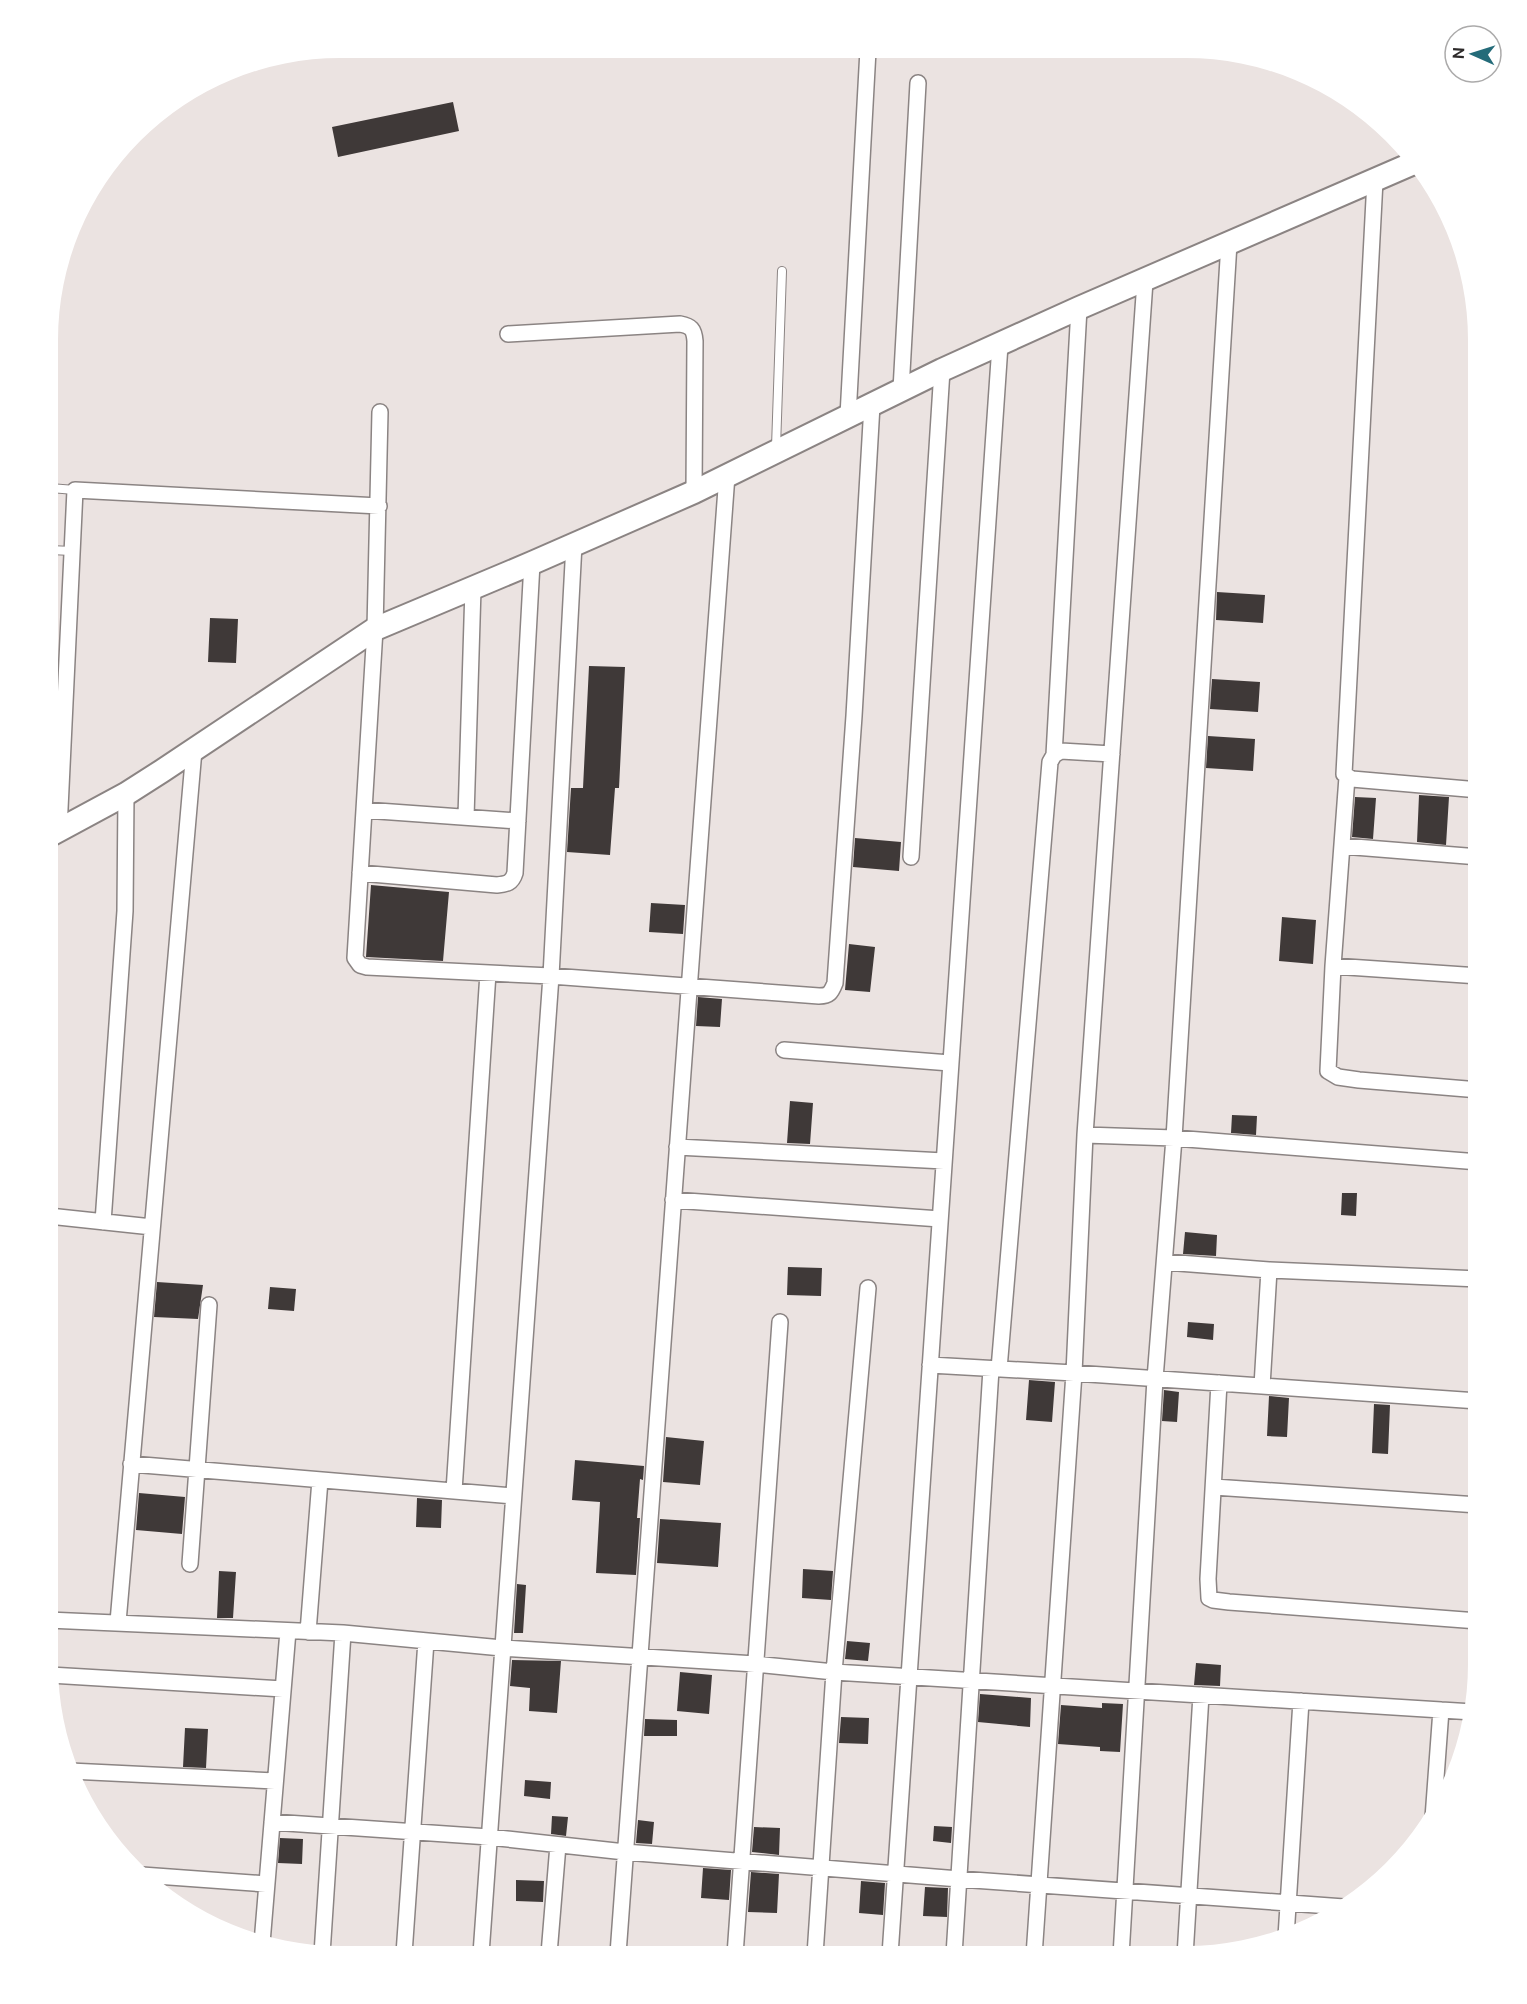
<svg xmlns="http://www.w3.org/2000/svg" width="1527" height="2004" viewBox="0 0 1527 2004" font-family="'DM Sans',sans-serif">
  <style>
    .building { fill: #3f3938 }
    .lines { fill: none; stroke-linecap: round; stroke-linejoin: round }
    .lane-casing { stroke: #8b8483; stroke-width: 10 }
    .street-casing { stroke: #8b8483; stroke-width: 18 }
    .secondary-casing { stroke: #8b8483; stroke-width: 26 }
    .lane { stroke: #fff; stroke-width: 8 }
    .street { stroke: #fff; stroke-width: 15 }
    .secondary { stroke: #fff; stroke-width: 22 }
  </style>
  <rect width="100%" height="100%" fill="#ebe3e1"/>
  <path class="building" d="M453,102L459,131L338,157L332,127Z
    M1217,592L1265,595L1263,623L1216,620Z
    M210,618L238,619L236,663L208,662Z
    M589,666L625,667L619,788H615L610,855L567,852L571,788H583Z
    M1212,679L1260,682L1258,712L1210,709Z
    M1208,736L1255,739L1253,771L1206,768Z
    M1419,795L1449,797L1446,845L1417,842Z
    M1355,797L1376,798L1373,839L1352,837Z
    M855,838L901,842L899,871L853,867Z
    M371,885L449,892L443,961L366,957Z
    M651,903L685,905L683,934L649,932Z
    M1282,917L1316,920L1313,964L1279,961Z
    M849,944L875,947L870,992L845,990Z
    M698,997L722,999L720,1027L696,1026Z
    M790,1101L813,1103L810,1144L787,1143Z
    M1232,1115L1257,1116L1256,1135L1231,1133Z
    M1342,1193H1357L1356,1216L1341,1215Z
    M1185,1232L1217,1235L1216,1256L1183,1254Z
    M788,1267L822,1268L821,1296L787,1295Z
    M157,1282L203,1285L198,1319L154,1317Z
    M270,1287L296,1289L294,1311L268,1309Z
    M1188,1322L1214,1324L1213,1340L1187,1337Z
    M1029,1380L1055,1382L1052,1422L1026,1420Z
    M1164,1390L1179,1392L1177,1422L1162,1421Z
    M1269,1396L1289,1398L1287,1437L1267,1436Z
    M1374,1404L1390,1405L1388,1454L1372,1453Z
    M666,1437L704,1441L700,1485L663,1482Z
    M575,1460L644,1466L643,1480L640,1479L637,1518H640L636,1575L596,1573L600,1502L572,1500Z
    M139,1493L185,1497L182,1534L136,1530Z
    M417,1498L442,1500L441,1528L416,1527Z
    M660,1519L721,1523L718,1567L657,1563Z
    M803,1569L833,1571L831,1600L802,1598Z
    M219,1571L236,1572L233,1618H217Z
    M517,1584L526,1585L523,1633H514Z
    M847,1641L870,1643L868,1661L845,1659Z
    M512,1660L561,1661L557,1713L529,1711L530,1688L510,1686Z
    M1196,1663L1221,1665L1220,1686L1194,1685Z
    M680,1672L712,1675L709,1714L677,1711Z
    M980,1694L1031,1698L1030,1727L978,1722Z
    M1102,1703L1123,1704L1120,1752L1100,1751V1747L1058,1744L1061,1705L1102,1708Z
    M841,1717L869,1718L868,1744L839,1743Z
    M645,1719L677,1720V1736H644Z
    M185,1728L208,1729L206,1768L183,1767Z
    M525,1780L551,1782L550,1799L524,1796Z
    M552,1816L568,1817L566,1836L551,1834Z
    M638,1820L654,1822L652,1844L636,1843Z
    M934,1826L952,1827L951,1843L933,1841Z
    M754,1827L780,1828L779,1855L752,1852Z
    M280,1838L303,1839L302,1864L278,1863Z
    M703,1868L731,1870L729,1900L701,1898Z
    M751,1872L779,1874L777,1913L748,1912Z
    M516,1880L544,1881L543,1902L516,1901Z
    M861,1881L885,1883L883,1915L859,1913Z
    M925,1887L948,1888L947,1917L923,1916Z"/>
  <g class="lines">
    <defs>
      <path id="lane" d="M776,447L782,271
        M50,488L75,490
        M50,550L72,551
        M50,739L64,740"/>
      <path id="street" d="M1375,180L1344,774L1352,779L1479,790
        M508,334L680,324C691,326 694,329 695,341L694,492
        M901,390L918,83
        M380,412L375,629L355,958L360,965L367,967L551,976L819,996C829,996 831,993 835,983L854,716L872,405
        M848,416L868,50
        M1054,755L1079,308
        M1347,777L1333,966L1328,1071L1338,1077L1359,1080L1479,1090
        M364,810L518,821
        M466,817L473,588
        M59,830L75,490L379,506
        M1342,846L1479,857
        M911,857L942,370
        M360,873L497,885C507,884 512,883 515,873L532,563
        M1333,966L1479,976
        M784,1050L950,1063
        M1085,1135L1174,1138L1479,1162
        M677,1147L944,1161
        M673,1200L940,1219
        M49,1216L152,1227
        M103,1222L125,911L126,794
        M1165,1262L1269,1270L1479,1279
        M930,1365L1074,1373L1478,1401
        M999,1369L1050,762L1054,755L1061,751L1112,754
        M1219,1383L1208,1579L1209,1598L1213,1600L1229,1602L1478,1621
        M1262,1386L1269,1270
        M131,1464L513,1496
        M1214,1487L1478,1505
        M454,1491L488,973
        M190,1564L209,1305
        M48,1620L343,1633L502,1648L755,1664L834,1672L1473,1712
        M118,1622L194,750
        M308,1632L320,1480
        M50,1675L283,1689
        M70,1771L275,1781
        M1433,1818L1441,1710
        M272,1822L489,1837L625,1852L959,1879L1344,1907
        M142,1875L266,1884
        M1286,1937L1301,1701
        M262,1943L288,1631
        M322,1954L343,1633
        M404,1954L426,1641
        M481,1954L551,976L574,544
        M549,1954L558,1845
        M618,1954L727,475
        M735,1955L780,1322
        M815,1955L834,1672L868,1288
        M890,1955L1000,345
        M954,1955L991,1369
        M1034,1956L1074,1373L1085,1135L1145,281
        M1121,1956L1155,1379L1174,1138L1229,243
        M1185,1956L1201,1695"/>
      <path id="secondary" d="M50,835L126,794L162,771L375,629L532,563L694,492L942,370L1079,308L1416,162"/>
    </defs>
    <use href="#lane" class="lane-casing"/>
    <use href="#street" class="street-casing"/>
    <use href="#secondary" class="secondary-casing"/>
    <use href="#lane" class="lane"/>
    <use href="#street" class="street"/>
    <use href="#secondary" class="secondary"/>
  </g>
  <path d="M0 0H1527V2004H0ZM340 58H1186A282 282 0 0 1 1468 340V1664A282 282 0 0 1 1186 1946H340A282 282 0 0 1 58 1664V340A282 282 0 0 1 340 58Z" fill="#fff" fill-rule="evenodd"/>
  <g transform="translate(1473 54) rotate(273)"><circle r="28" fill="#ffffff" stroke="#abaaaa" stroke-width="1.5"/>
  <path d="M0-4.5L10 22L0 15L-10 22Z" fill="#246b79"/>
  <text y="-9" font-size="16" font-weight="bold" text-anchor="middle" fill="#2d2a2a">N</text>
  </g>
</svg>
